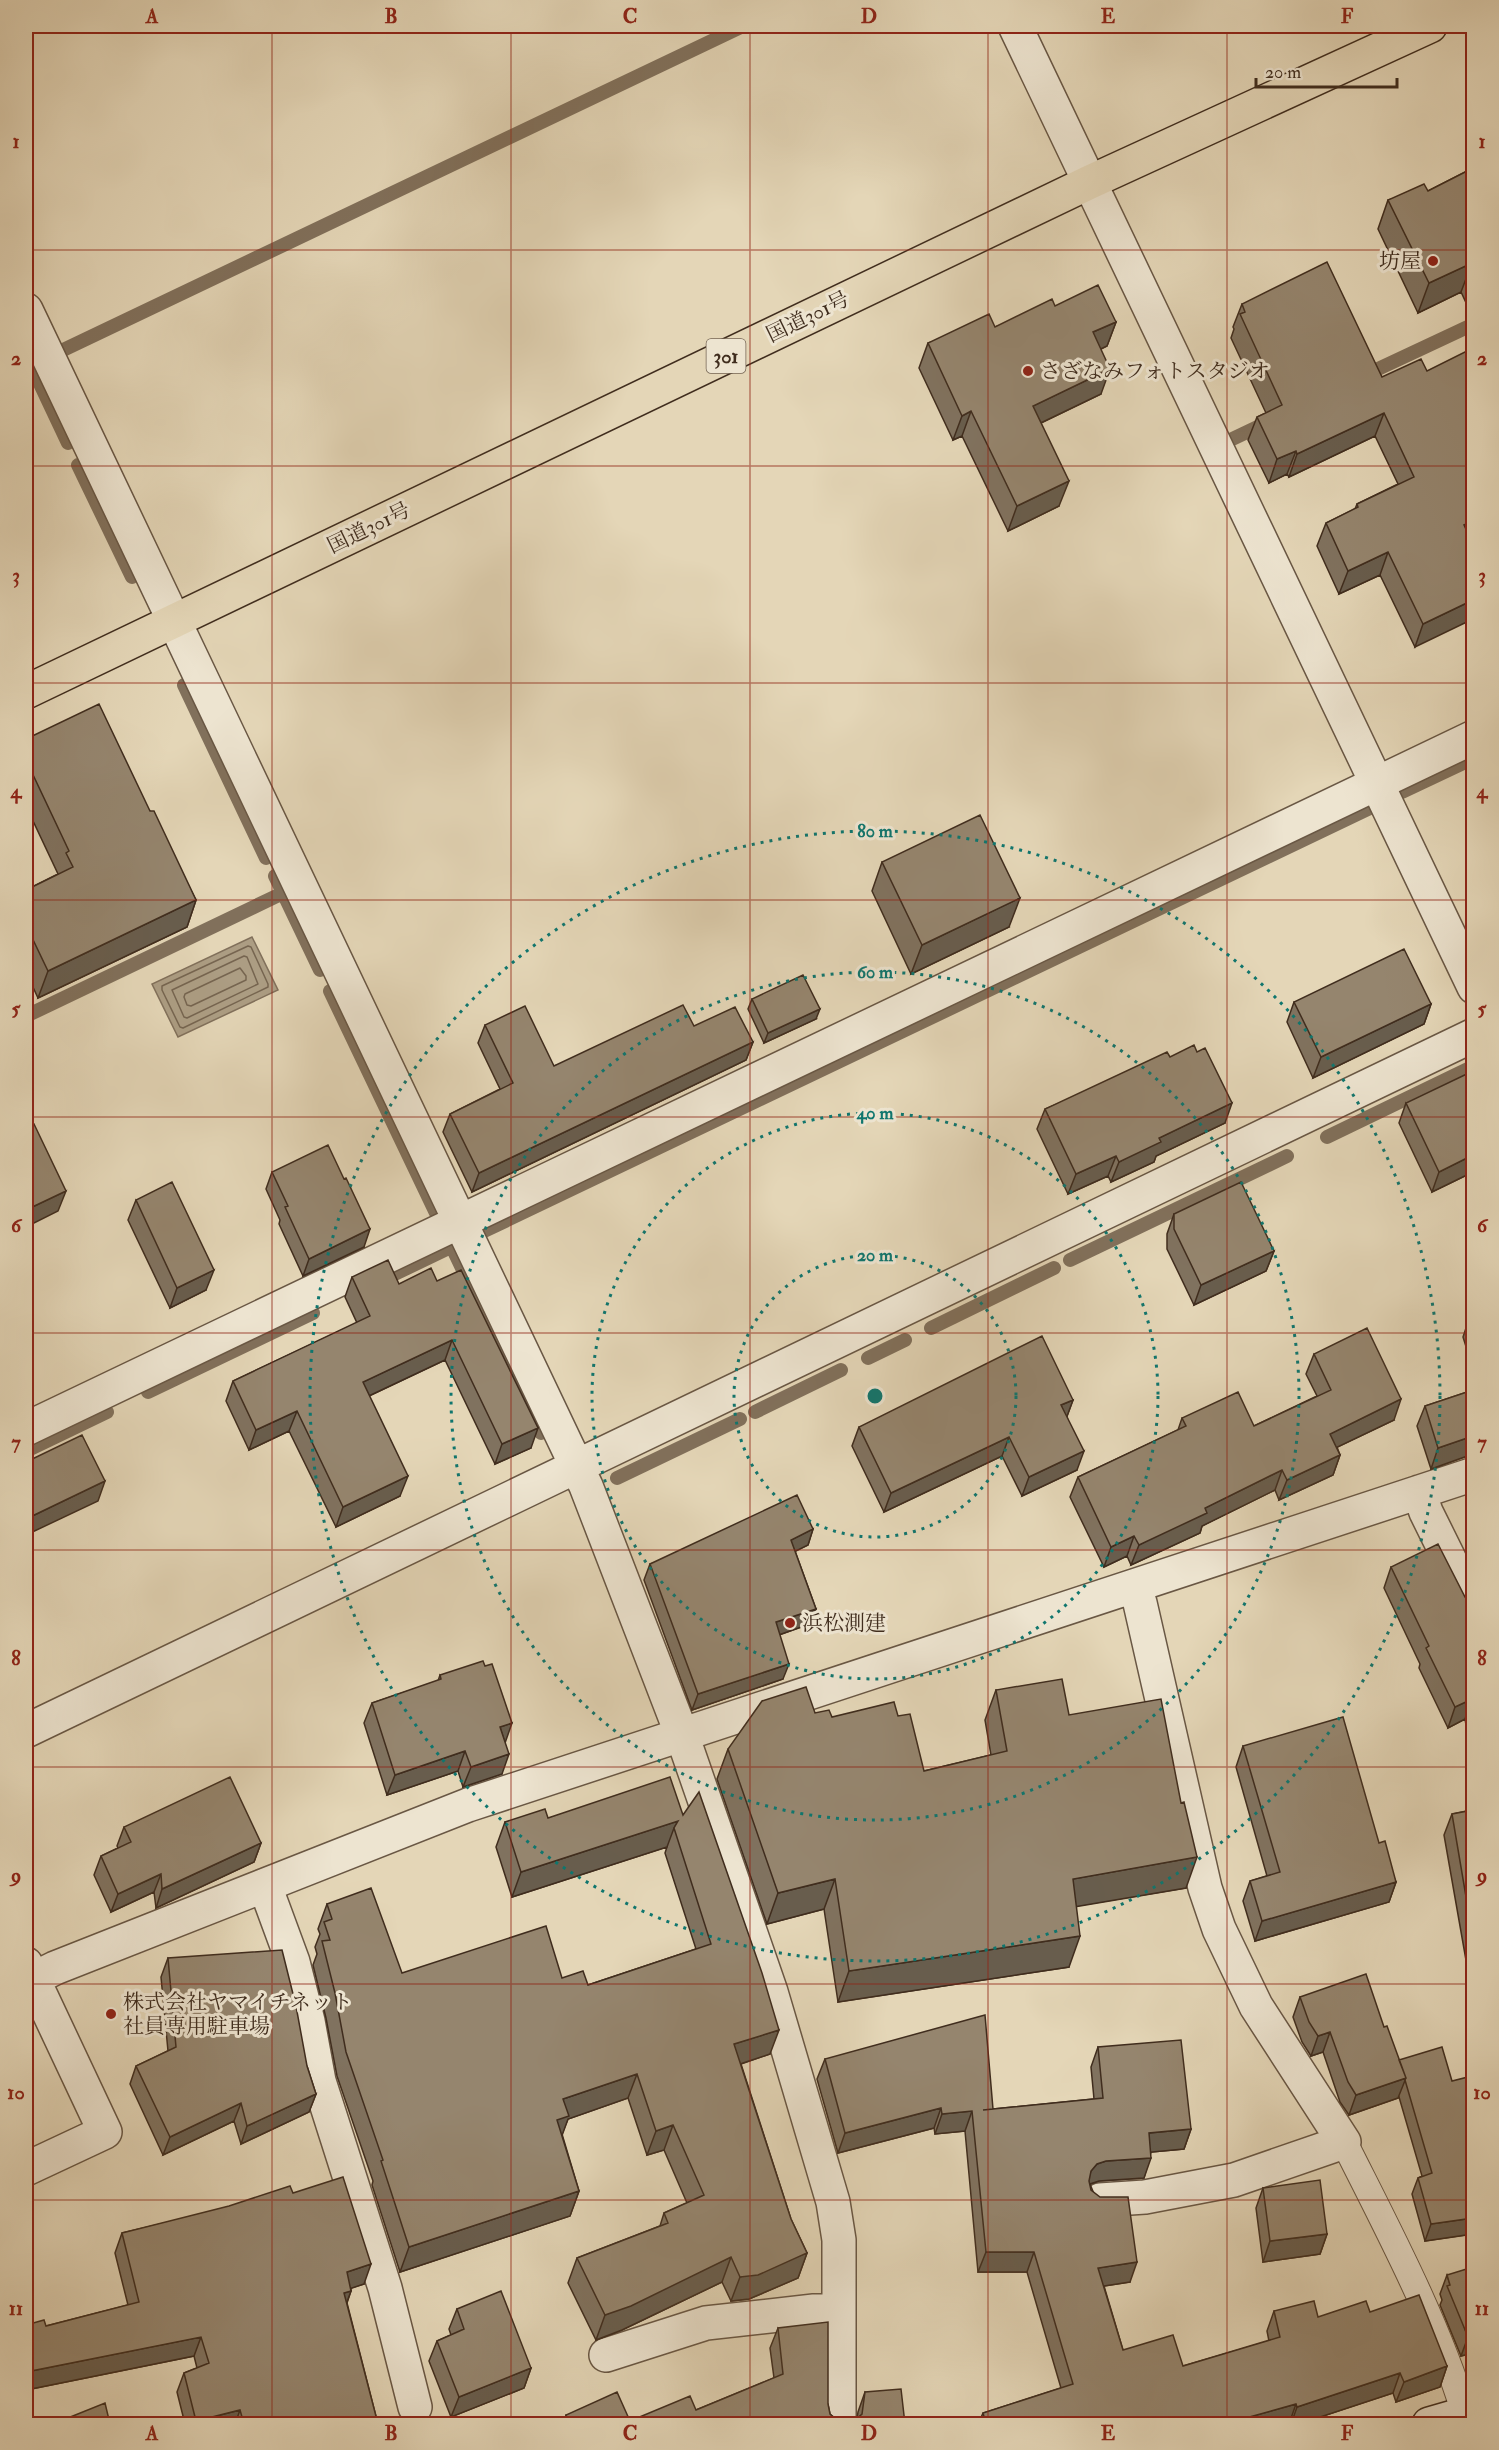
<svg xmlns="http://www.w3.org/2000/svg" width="1499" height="2450" viewBox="0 0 1499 2450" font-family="'IM FELL Double Pica','Noto Serif JP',serif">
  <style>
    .water { fill: #ac9d83; stroke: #81705b; stroke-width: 1.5 }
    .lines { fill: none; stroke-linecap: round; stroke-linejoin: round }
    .shore { stroke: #766550; stroke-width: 1.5 }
    .stream { stroke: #81705b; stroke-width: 14 }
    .service-casing { stroke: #695744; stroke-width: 28 }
    .minor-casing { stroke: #695744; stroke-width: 36 }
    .secondary-casing { stroke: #402d1e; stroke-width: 36 }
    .trunk-casing { stroke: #402d1e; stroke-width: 36 }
    .service { stroke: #ede4d0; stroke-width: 26 }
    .minor { stroke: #ede4d0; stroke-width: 33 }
    .secondary { stroke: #ede4d0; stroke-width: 33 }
    .trunk { stroke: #e4d6b7; stroke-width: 33 }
    .wall { fill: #80725f; stroke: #402d1e; stroke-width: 1.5 }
    .shaded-wall { fill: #685d4d; stroke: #402d1e; stroke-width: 1.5 }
    .building { fill: #95856e; stroke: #402d1e; stroke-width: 1.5 }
    .grid { fill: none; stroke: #8f2418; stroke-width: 1.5; stroke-opacity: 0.55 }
    .ring { fill: none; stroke: #0f766e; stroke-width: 3; stroke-dasharray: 3 6 }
    .poi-dot { fill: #8f2418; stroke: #ede4d0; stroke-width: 2 }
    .labels { text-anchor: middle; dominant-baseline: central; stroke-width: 6; stroke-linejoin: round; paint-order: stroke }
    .shield { fill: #ede4d0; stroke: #746453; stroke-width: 1.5 }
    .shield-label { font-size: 20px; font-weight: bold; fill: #402d1e }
    .poi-label { font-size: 21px; fill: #402d1e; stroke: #ede4d0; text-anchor: start }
    .street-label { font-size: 21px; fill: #402d1e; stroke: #ede4d0 }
    .centre { fill: #0f766e; stroke: #ede4d0; stroke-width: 3 }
    .ring-label { font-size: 18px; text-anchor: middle; font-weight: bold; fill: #0f766e; stroke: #ede4d0; stroke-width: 6; stroke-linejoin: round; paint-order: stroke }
    .neatline { fill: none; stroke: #8f2418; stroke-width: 2 }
    .grid-label { font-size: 20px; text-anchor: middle; font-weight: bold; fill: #8f2418 }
  </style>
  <rect width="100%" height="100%" fill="#e4d6b7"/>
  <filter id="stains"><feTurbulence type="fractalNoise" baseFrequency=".00333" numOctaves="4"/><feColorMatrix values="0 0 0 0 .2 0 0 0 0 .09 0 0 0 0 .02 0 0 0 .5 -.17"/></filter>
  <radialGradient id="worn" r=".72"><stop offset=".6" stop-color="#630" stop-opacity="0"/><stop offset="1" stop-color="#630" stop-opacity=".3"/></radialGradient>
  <path class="water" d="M252,937L278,990L178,1037L152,984Z"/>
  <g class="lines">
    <path class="shore" d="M248,946L251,947L268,984V987L183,1028L180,1027L162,990V986Z
      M244,956L247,957L258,984L187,1018L184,1017L172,990Z
      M240,968L246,976V980L191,1006L187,1005L184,997L185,994Z"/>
    <path class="stream" d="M61,351L743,26
      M26,354L68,443
      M1363,376L1474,324
      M1226,442L1268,422
      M78,465L132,577
      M184,685L266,858
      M1402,792L1474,758
      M275,876L320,970
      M330,991L436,1213
      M26,1016L283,893
      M1327,1137L1474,1066
      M482,1232L1370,808
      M451,1245L541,1433
      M1070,1260L1287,1156
      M380,1281L455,1245
      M931,1328L1054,1268
      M868,1358L905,1340
      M148,1392L313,1313
      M755,1412L841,1370
      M26,1451L107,1412
      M617,1478L740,1419"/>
    <defs>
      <path id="service" d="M1344,2142C1388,2230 1436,2319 1465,2414"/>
      <path id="minor" d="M1015,26L1474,987
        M26,310L586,1486L682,1735L771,1992L833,2202L839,2240V2424
        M26,1429L1474,737
        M1419,1492L1426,1512L1474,1609
        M26,1731L1474,1035
        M265,1886L293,1962L308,2021L319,2081L385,2288L415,2407
        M26,1964L105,2132L26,2169
        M33,1979L55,1968L468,1805L1474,1474
        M1100,2200L1145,2197L1234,2180L1344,2142L1256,2006L1219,1929L1205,1888L1140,1603L1134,1586
        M606,2355L706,2323L814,2311H839"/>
      <path id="secondary" d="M1429,2424L1474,2411"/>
      <path id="trunk" d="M26,692L1090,182L1430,26"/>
    </defs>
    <use href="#service" class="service-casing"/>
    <use href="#minor" class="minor-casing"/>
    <use href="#secondary" class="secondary-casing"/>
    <use href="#trunk" class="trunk-casing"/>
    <use href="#service" class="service"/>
    <use href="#minor" class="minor"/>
    <use href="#secondary" class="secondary"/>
    <use href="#trunk" class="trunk"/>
  </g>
  <path class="wall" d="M1473,168V308L1469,309L1461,292L1418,313L1378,229L1388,200L1428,191Z
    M1242,304L1382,377L1472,541L1415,647L1380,575L1339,594L1317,546L1326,523L1355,509L1357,504L1398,484L1375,436L1289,477L1287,474L1269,483L1248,440L1257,417L1266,413L1231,338L1234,329L1233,327Z
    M1055,306L1116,322L1107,346L1101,349V394L1041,423L1059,506L1008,531L962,436L953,440L919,368L928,343L995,327Z
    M26,739L150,811L196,900L187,927L38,998L26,972V890L58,874L26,806Z
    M882,862L1009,927L911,974L872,891Z
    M752,999L816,1019L764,1043L748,1009Z
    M1294,1002L1431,1004L1424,1024L1313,1078L1287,1022Z
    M485,1025L554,1066L694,1026L753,1042L746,1060L472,1192L443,1132L450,1114L500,1089L478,1043Z
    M1170,1057L1225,1123L1156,1156L1154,1162L1111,1182L1108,1176L1068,1194L1037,1129L1045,1109Z
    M1406,1103L1473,1172L1432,1192L1399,1123Z
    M272,1172L364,1247L303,1276L279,1224L280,1220L266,1189Z
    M136,1200L206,1290L170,1308L128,1220Z
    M1174,1214L1274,1251L1266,1271L1194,1305L1167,1249V1234Z
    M352,1277L399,1284L437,1281L531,1448L495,1464L445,1360L369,1396L400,1496L336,1527L289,1431L249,1450L226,1401L233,1381L357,1323L345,1297Z
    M1473,1315V1369L1463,1337L1470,1316Z
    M1314,1354L1394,1420L1337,1447L1340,1455L1333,1475L1279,1500L1275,1490L1202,1526L1200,1533L1131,1565L1127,1556L1104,1567L1070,1497L1078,1477L1178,1430L1182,1418L1254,1426L1317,1396L1306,1374Z
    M1473,1390V1454L1431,1469L1417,1426L1425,1406Z
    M1073,1400L1067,1416L1077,1470L1022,1496L1002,1456L884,1512L852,1446L859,1427Z
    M813,1529L808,1545L795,1551L816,1609L810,1624L779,1635L783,1679L692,1710L644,1580L650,1564Z
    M1391,1567L1465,1597L1473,1605V1764L1465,1719L1448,1728L1419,1668L1420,1664L1384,1588Z
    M440,1675L505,1743L502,1774L463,1787L458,1771L387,1795L364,1723L372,1703L438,1681Z
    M996,1690L1069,1715L1186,1888L1076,1906L1069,1967L838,2002L824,1909L767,1924L717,1779L728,1749L815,1713L832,1717L898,1716L924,1771L991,1755L985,1720Z
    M1243,1746L1379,1843L1396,1882L1389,1902L1255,1941L1243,1901L1250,1881L1267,1876L1236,1767Z
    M1473,1807V2000L1444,1835L1452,1814L1472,1810Z
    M683,1815L770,2054L741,2064L791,2219L807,2253L798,2278L749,2299L731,2301L722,2282L622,2330L596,2340L568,2283L577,2258L660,2226L664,2213L687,2203L664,2150L647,2155L628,2098L568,2119L562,2134L579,2191L570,2216L400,2272L372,2185L373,2181L337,2076L326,2018L313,1965L317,1954L315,1947L320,1934L318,1929L327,1904L402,1973L562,1978L588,1985L696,1949L665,1853L667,1847L512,1897L496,1847L505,1822L548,1818Z
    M124,1827L261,1843L254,1862L156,1908L154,1892L111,1912L94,1875L101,1856L118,1848L117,1846Z
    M168,1958L307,2066L316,2094L309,2112L241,2144L234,2121L163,2155L130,2084L136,2066L168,2051L161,1977Z
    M1300,1997L1384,2027L1399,2060L1473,2234L1425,2241L1412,2194L1418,2178L1422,2176L1399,2097L1398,2098L1349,2115L1340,2102L1323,2052L1311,2056L1302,2042L1293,2017Z
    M1098,2047L1191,2129L1184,2149L1151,2152L1144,2178L1099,2181L1090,2184L1130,2282L1104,2286L1123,2350L1183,2366L1269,2341L1267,2331L1274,2311L1318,2317L1370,2312L1447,2366L1440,2387L1396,2402L1393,2393L1299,2424H978L983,2413L1061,2388L1027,2272H978L965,2131L935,2134L934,2128L838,2153L817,2079L825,2059L993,2109L1094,2099L1091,2067Z
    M1263,2188L1327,2234L1320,2254L1263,2262L1256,2208Z
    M293,2193L364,2284L351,2288V2291L347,2303L378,2424H185L177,2392L184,2373L197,2368L194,2356L26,2390V2325L46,2326L128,2305L115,2253L122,2233Z
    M1447,2275L1473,2353L1461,2356L1440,2305L1442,2300L1440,2294Z
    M457,2309L531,2368L524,2388L451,2417L429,2361L437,2341L451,2335L449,2329Z
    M778,2328L828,2404L830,2414L837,2420L847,2423L855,2420L857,2419L858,2412L865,2392L905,2424H563L566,2415L630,2421L696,2410L774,2378L770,2348Z"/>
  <path class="shaded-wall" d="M1472,263L1461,292L1418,313L1429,283Z
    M1473,298V308L1469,309Z
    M1116,322L1107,346L1084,357L1093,332Z
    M1110,369L1101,394L1024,431L1033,406Z
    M971,411L962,436L953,440L962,416Z
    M1384,413L1375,436L1289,477L1297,454Z
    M1296,451L1287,474L1269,483L1277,459Z
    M1069,481L1059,506L1008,531L1017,506Z
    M1473,521V540L1456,548L1464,525Z
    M1388,552L1380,575L1339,594L1348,571Z
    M1473,600V619L1415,647L1423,624Z
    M1020,898L1009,927L911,974L922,945Z
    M196,900L187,927L38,998L48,971Z
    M1431,1004L1424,1024L1313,1078L1321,1057Z
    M820,1009L816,1019L764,1043L768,1033Z
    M753,1042L746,1060L472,1192L479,1173Z
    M1232,1103L1225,1123L1156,1156L1154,1162L1111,1182L1119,1162L1159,1138Z
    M1473,1155V1172L1432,1192L1439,1172Z
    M1116,1156L1108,1176L1068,1194L1076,1174Z
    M66,1191L58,1211L26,1227V1210Z
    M370,1229L364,1247L303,1276L309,1259Z
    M1274,1251L1266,1271L1194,1305L1201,1285Z
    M214,1270L206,1290L170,1308L177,1288Z
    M452,1340L445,1360L356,1402L363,1382Z
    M1401,1399L1394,1420L1323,1454L1330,1434Z
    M1073,1400L1066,1419L1061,1405Z
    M297,1411L289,1431L249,1450L256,1430Z
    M538,1428L531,1448L495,1464L502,1444Z
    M1473,1436V1454L1431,1469L1438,1448Z
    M1009,1437L1002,1456L884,1512L891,1493Z
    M1084,1451L1077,1470L1022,1496L1029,1477Z
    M1340,1455L1333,1475L1279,1500L1287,1480Z
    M1282,1470L1275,1490L1202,1526L1200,1533L1131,1565L1139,1545L1205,1508Z
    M408,1476L400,1496L336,1527L343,1507Z
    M105,1481L98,1501L26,1535V1519Z
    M813,1529L808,1545L786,1556L791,1540Z
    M1134,1536L1127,1556L1104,1567L1111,1547Z
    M816,1609L810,1624L770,1638L776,1622Z
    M789,1664L783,1679L692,1710L698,1694Z
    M1472,1699L1465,1719L1448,1728L1455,1707Z
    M512,1723L505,1743L500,1727Z
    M465,1751L458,1771L387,1795L395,1775Z
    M509,1754L502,1774L463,1787L471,1767Z
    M678,1821L674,1828L667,1847L512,1897L521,1872Z
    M261,1843L254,1862L156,1908L162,1889Z
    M1197,1857L1186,1888L1062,1909L1073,1879Z
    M161,1874L154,1892L111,1912L118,1894Z
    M835,1879L824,1909L767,1924L778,1893Z
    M1396,1882L1389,1902L1255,1941L1262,1921Z
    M1080,1936L1069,1967L838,2002L849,1971Z
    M779,2030L770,2054L725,2069L734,2044Z
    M1330,2032L1323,2052L1311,2056L1318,2036Z
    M637,2074L628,2098L568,2119L560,2141L548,2144L563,2099Z
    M1406,2078L1398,2098L1349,2115L1356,2095Z
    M316,2094L309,2112L241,2144L247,2126Z
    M241,2103L234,2121L163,2155L170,2137Z
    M941,2108L934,2128L838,2153L845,2133Z
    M972,2111L965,2131L935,2134L942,2114Z
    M673,2125L664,2150L647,2155L656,2131Z
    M1191,2129L1184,2149L1142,2153L1149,2133Z
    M1151,2158L1144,2178L1099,2181L1090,2184L1083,2191L1091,2171L1097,2164L1106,2161Z
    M579,2191L570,2216L400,2272L409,2247Z
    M1473,2218V2234L1425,2241L1431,2224Z
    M1327,2234L1320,2254L1263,2262L1270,2241Z
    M986,2252H1034L1027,2272H978Z
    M807,2253L798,2278L749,2299L731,2301L740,2277Z
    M731,2257L722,2282L622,2330L596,2340L605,2315Z
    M1137,2262L1130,2282L1091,2288L1098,2268Z
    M371,2264L364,2284L340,2292L347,2272Z
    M351,2291L344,2310V2293Z
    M1473,2336V2353L1461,2356L1468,2337Z
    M201,2337L194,2356L26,2390V2372Z
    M1447,2366L1440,2387L1396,2402L1404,2382Z
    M531,2368L524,2388L451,2417L459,2397Z
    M1400,2373L1393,2393L1299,2424H1291L1297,2407Z
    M1296,2404L1289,2424H1224Z
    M240,2410L235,2424H195L196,2421Z"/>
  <path class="building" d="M1473,168V266L1472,263L1429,283L1388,200L1424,184L1428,191Z
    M1327,262L1382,377L1421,359L1427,371L1473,348V521L1464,525L1473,545V600L1423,624L1388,552L1348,571L1326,523L1358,507L1357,504L1414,477L1384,413L1297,454L1296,451L1277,459L1257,417L1282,405L1240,314L1245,312L1242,304Z
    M1098,285L1116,322L1093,332L1110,369L1033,406L1069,481L1017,506L971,411L962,416L928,343L989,314L995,327L1052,299L1055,306Z
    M99,704L150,811H154L196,900L48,971L26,925V890L73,867L66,853L69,851L26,760V739Z
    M980,815L1020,898L922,945L882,862Z
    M1404,949L1431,1004L1321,1057L1294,1002Z
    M803,975L820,1009L768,1033L752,999Z
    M683,1005L694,1026L735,1007L753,1042L479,1173L450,1114L513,1083L485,1025L525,1006L554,1066Z
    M1194,1045L1197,1052L1205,1048L1232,1103L1159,1138L1161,1142L1119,1162L1116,1156L1076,1174L1045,1109L1167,1052L1170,1057Z
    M1473,1071V1155L1439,1172L1406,1103Z
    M34,1124L66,1191L26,1210V1128Z
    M328,1145L344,1179L346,1178L370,1229L309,1259L285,1207L288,1206L272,1172Z
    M172,1182L214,1270L177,1288L136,1200Z
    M1241,1182L1274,1251L1201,1285L1174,1229V1214Z
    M388,1260L399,1284L431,1268L437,1281L461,1270L538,1428L502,1444L452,1340L363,1382L408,1476L343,1507L297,1411L256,1430L233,1381L370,1316L352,1277Z
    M1473,1315V1326L1470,1316Z
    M1367,1328L1401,1399L1330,1434L1340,1455L1287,1480L1282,1470L1205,1508L1207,1513L1139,1545L1134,1536L1111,1547L1078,1477L1186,1426L1182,1418L1238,1392L1254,1426L1331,1390L1314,1354Z
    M1042,1336L1073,1400L1061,1405L1084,1451L1029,1477L1009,1437L891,1493L859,1427Z
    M1473,1390V1436L1438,1448L1425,1406Z
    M82,1435L105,1481L26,1519V1462Z
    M797,1495L813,1529L791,1540L816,1609L776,1622L789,1664L698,1694L650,1564Z
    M1438,1544L1465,1597L1473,1605V1706L1472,1699L1455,1707L1426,1648L1429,1646L1391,1567Z
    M483,1661L485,1666L492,1664L512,1723L500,1727L509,1754L471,1767L465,1751L395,1775L372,1703L441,1679L440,1675Z
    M1062,1679L1069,1715L1161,1699L1181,1803L1184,1802L1197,1857L1073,1879L1080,1936L849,1971L835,1879L778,1893L728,1749L762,1701L806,1687L815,1713L829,1710L832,1717L894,1702L898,1716L910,1714L924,1771L1007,1751L996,1690Z
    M1343,1717L1379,1843L1385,1841L1396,1882L1262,1921L1250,1881L1280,1872L1243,1746Z
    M230,1777L261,1843L162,1889L161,1874L118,1894L101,1856L131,1842L124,1827Z
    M670,1777L683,1815L699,1792L762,1973L779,2030L734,2044L791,2219L807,2253L758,2275L740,2277L731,2257L631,2306L605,2315L577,2258L668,2223L664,2213L704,2195L673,2125L656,2131L637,2074L563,2099L569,2116L557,2120L579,2191L409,2247L381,2161L383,2160L346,2052L335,1993L322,1941L330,1940L324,1922L332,1919L327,1904L371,1888L402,1973L546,1926L562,1978L583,1971L588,1985L711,1944L674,1828L678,1821L521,1872L505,1822L545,1809L548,1818Z
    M1473,1810V1938L1452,1814Z
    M282,1950L296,2006L307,2066L316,2094L247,2126L241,2103L170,2137L136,2066L176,2047L168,1958Z
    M1366,1974L1384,2027L1387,2026L1406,2078L1356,2095L1348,2082L1330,2032L1318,2036L1309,2022L1300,1997Z
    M985,2015L993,2109L983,2110L1103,2098L1098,2047L1181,2040L1191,2129L1149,2133L1151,2158L1106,2161L1097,2164L1091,2171L1089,2181L1091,2190L1100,2197H1128L1137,2262L1098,2268L1123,2350L1173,2335L1183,2366L1280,2337L1274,2311L1314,2301L1318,2317L1366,2301L1370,2312L1419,2295L1447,2366L1404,2382L1400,2373L1297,2407L1296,2404L1224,2424H986L983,2413L1073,2384L1034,2252H986L972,2111L942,2114L941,2108L845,2133L825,2059Z
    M1442,2047L1452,2081L1468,2077L1473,2097V2218L1431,2224L1418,2178L1432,2173L1405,2080L1406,2078L1399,2060Z
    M343,2177L371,2264L347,2272L351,2291L344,2293L378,2424H244L240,2410L196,2421L184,2373L209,2363L201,2337L26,2372V2325L44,2320L46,2326L139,2302L122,2233L229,2206L290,2186L293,2193Z
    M1320,2180L1327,2234L1270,2241L1263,2188Z
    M1473,2267V2336L1468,2337L1447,2286L1450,2285L1447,2275Z
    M501,2291L531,2368L459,2397L437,2341L464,2329L457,2309Z
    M828,2322V2404L830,2414L837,2420L847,2423L855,2420L862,2414L865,2392L901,2389L905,2424H571L566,2415L617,2392L630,2421L690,2396L696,2410L783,2374L778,2328Z
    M105,2403L110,2424H59L58,2422Z"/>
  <path class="grid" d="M272,26V2424M511,26V2424M750,26V2424M988,26V2424M1227,26V2424M26,250H1474M26,466H1474M26,683H1474M26,900H1474M26,1117H1474M26,1333H1474M26,1550H1474M26,1767H1474M26,1984H1474M26,2200H1474"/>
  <g class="ring">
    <circle cx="875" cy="1396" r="141"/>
    <circle cx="875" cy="1396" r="283"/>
    <circle cx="875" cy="1396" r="424"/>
    <circle cx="875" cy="1396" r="565"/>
  </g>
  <g class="poi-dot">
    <circle cx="1433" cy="261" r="6"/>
    <circle cx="1028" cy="371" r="6"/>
    <circle cx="790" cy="1623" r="6"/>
    <circle cx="111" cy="2014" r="6"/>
  </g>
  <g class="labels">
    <rect class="shield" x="706.5" y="339" width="39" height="34" rx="4.5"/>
    <g class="shield-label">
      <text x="726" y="356">301</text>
    </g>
    <g class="poi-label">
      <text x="1421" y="261" text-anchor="end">坊屋</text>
      <text x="1040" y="371">さざなみフォトスタジオ</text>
      <text x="802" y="1623">浜松測建</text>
      <text x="123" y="2002">株式会社ヤマイチネット<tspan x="123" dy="24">社員専用駐車場</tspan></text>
    </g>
    <g class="street-label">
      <text transform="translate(808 317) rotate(-26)">国道301号</text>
      <text transform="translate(369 528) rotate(-26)">国道301号</text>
    </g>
  </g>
  <circle cx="875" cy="1396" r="9" class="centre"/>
  <g class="ring-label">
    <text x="875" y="837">80 m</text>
    <text x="875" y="978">60 m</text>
    <text x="875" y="1119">40 m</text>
    <text x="875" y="1261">20 m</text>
  </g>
  <rect width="1499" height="2450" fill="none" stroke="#e4d6b7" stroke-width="66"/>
  <path d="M1256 78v9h141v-9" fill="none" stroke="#402d1e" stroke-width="3"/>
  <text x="1265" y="78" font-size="18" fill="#402d1e" stroke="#ede4d0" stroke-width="4.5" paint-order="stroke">20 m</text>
  <rect x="33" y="33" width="1433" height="2384" class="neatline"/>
  <g class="grid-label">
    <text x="152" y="23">A</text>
    <text x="391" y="23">B</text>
    <text x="630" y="23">C</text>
    <text x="869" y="23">D</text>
    <text x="1108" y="23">E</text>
    <text x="1347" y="23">F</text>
    <text x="16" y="148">1</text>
    <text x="1482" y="148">1</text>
    <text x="16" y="365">2</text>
    <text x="1482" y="365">2</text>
    <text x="16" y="582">3</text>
    <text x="1482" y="582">3</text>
    <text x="16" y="798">4</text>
    <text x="1482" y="798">4</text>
    <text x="16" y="1015">5</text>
    <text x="1482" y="1015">5</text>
    <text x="16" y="1232">6</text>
    <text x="1482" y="1232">6</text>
    <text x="16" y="1449">7</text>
    <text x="1482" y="1449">7</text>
    <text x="16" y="1665">8</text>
    <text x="1482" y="1665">8</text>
    <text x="16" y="1882">9</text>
    <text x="1482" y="1882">9</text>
    <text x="16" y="2099">10</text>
    <text x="1482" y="2099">10</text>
    <text x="16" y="2315">11</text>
    <text x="1482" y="2315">11</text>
    <text x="152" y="2440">A</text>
    <text x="391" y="2440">B</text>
    <text x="630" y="2440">C</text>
    <text x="869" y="2440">D</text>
    <text x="1108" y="2440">E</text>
    <text x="1347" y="2440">F</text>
  </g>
  <rect width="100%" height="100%" filter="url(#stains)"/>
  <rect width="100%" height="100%" fill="url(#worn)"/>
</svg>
